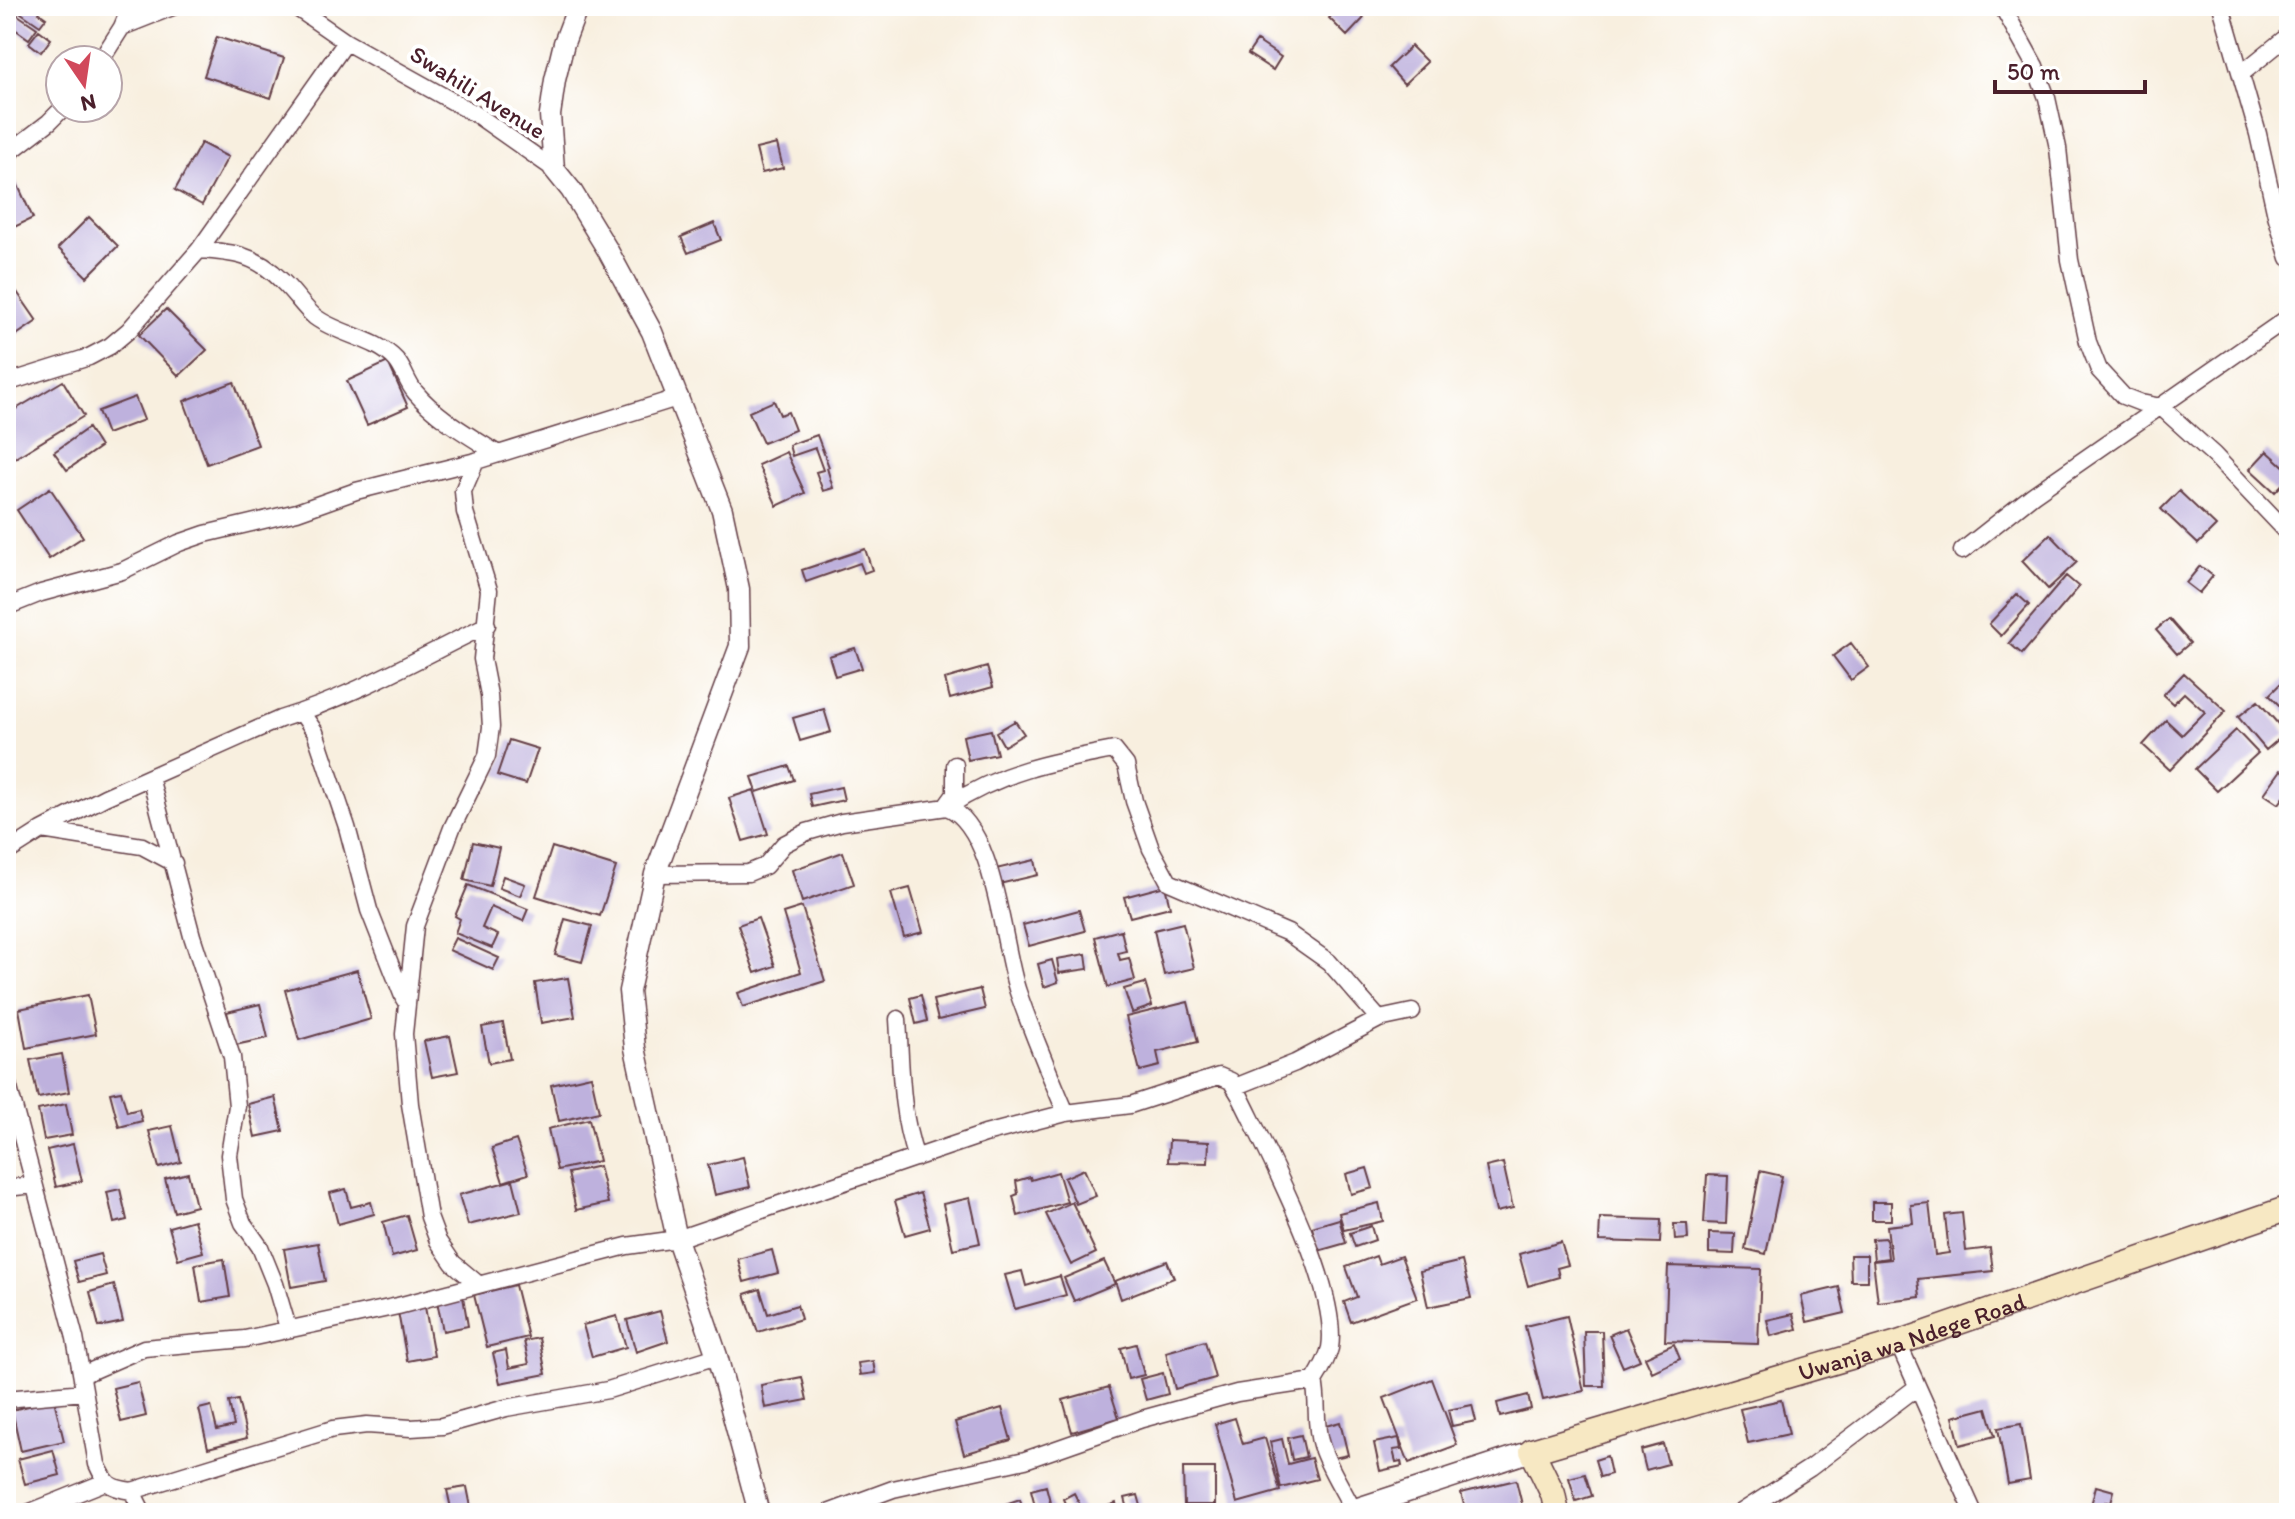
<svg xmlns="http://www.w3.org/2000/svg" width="2295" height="1519" viewBox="0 0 2295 1519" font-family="Itim,sans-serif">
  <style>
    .building { fill: #beb1dd }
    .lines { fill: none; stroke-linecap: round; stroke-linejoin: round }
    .minor-casing { stroke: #643e46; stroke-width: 19 }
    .tertiary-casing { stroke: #643e46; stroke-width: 23 }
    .secondary-casing { stroke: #643e46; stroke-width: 27 }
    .minor { stroke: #fff; stroke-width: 16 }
    .tertiary { stroke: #fff; stroke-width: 20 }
    .secondary { stroke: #f7e8c3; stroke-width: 24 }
    .labels { text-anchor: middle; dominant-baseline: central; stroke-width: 8; stroke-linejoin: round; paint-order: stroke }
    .street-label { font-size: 24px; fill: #4a1f2b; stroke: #fff }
  </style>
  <rect width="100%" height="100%" fill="#fff"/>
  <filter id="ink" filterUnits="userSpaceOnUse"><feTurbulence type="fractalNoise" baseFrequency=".0125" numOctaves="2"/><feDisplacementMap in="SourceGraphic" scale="16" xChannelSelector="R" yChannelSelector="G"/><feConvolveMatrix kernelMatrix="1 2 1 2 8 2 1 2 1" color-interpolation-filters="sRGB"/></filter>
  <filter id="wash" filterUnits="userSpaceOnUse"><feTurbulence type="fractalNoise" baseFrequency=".006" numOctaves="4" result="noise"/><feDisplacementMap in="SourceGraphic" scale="32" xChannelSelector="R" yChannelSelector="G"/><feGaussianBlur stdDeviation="1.8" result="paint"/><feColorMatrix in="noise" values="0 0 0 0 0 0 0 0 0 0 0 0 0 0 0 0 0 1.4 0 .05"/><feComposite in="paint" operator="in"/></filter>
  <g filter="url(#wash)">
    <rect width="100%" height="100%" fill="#f8efdf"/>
    <g id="blocks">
      <path class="building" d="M11,6H44L39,13L46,18L40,26Z
        M1341,6H1351L1364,18L1347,36L1329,18Z
        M6,7L37,28L29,39L12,27L16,21L9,15L6,19Z
        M39,30L51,39L41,52L29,43Z
        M217,37L284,58L271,98L204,76Z
        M1257,41L1281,57L1273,70L1248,54Z
        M1411,46L1427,62L1404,84L1389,67Z
        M201,143L228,157L202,205L175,190Z
        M777,144L783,168L762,173L756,149Z
        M15,179L33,218L6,231V183Z
        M89,217L118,246L87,277L58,248Z
        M714,223L721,240L688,253L681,237Z
        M6,276L37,321L6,342Z
        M166,309L207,350L179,376L139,335Z
        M388,362L408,407L367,425L347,381Z
        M63,381L84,416L15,458L6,443V415Z
        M234,382L258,445L207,464L184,401Z
        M135,397L144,420L107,434L98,411Z
        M774,401L780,415L788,412L795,430L763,443L749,412Z
        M88,428L100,447L67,470L54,452Z
        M817,435L829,467L827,468L833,488L823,491L816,472L823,470L815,448L792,456L789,445Z
        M2267,451L2289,471V477L2275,492L2250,469Z
        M786,452L805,493L777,506L758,465Z
        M50,488L83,537L49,559L17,510Z
        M2179,491L2216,526L2198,544L2161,509Z
        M2050,534L2077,562L2048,589L2022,561Z
        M865,549L872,570L864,573L860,563L806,582L802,570Z
        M2200,566L2213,576L2199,593L2186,583Z
        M2066,576L2079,587L2022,654L2009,643Z
        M2017,594L2029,605L2001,636L1989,624Z
        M2169,619L2190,643L2177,654L2156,630Z
        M1851,643L1869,667L1851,680L1833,656Z
        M855,648L862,668L835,676L829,656Z
        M987,667L993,687L950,699L945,679Z
        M2184,673L2226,711L2170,770L2143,745L2166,720L2182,735L2205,712L2184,693L2173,704L2163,695Z
        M2289,675V715L2269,695Z
        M2258,701L2286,733L2266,750L2238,717Z
        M824,709L831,732L800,741L793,718Z
        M1015,721L1024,734L1004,746L996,732Z
        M991,730L997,754L968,760L963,736Z
        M2236,730L2258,753L2217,791L2195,769Z
        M509,740L538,749L526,784L497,775Z
        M789,766L794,780L757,792L752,777Z
        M2281,770L2289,775V790L2279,804L2264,794Z
        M841,787L844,800L812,807L809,794Z
        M754,790L768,834L743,841L729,798Z
        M473,842L499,848L490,886L464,880Z
        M552,847L616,867L600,916L536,896Z
        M843,852L854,884L802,902L792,870Z
        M1035,860L1038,875L999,884L996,869Z
        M503,876L525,884L520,896L499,888Z
        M468,885L528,909L523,921L491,907L482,928L498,935L492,948L455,933L460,919L455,916Z
        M1165,886L1170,907L1130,917L1124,897Z
        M910,888L923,932L904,937L891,893Z
        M802,907L825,981L743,1007L738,993L801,972L783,913Z
        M1079,910L1085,931L1029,946L1023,925Z
        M758,918L775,966L755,973L738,925Z
        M565,919L592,926L582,962L555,955Z
        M1183,923L1194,968L1164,975L1154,930Z
        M1121,930L1126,951L1118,953L1120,960L1129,958L1135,980L1108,987L1095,937Z
        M455,938L499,958L493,970L449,950Z
        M1086,954L1088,969L1059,973L1057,959Z
        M1052,960L1058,982L1044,987L1038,964Z
        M357,970L371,1019L299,1040L285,990Z
        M568,978L575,1017L541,1023L535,983Z
        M1145,983L1152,1006L1132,1013L1124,989Z
        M980,989L985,1009L938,1020L933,1000Z
        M88,995L96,1034L26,1048L19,1009Z
        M921,995L927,1021L916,1024L910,998Z
        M1188,1002L1198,1042L1157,1052L1160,1066L1140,1071L1126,1017Z
        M260,1004L268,1038L235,1045L227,1012Z
        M503,1023L510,1059L489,1063L482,1027Z
        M450,1036L458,1072L432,1077L424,1041Z
        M62,1054L69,1092L38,1098L30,1060Z
        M591,1076L599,1112L559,1121L551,1085Z
        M121,1091L127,1112L139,1109L142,1121L119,1127L110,1093Z
        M275,1097L283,1131L255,1137L248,1104Z
        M66,1104L72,1135L44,1140L38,1110Z
        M589,1119L599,1161L557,1170L548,1129Z
        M172,1126L181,1162L159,1168L149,1131Z
        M516,1140L528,1174L503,1182L492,1148Z
        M1169,1140L1209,1142L1208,1163L1168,1162Z
        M73,1144L82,1181L56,1187L47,1150Z
        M743,1157L750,1187L715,1195L708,1165Z
        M1503,1163L1513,1208L1496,1212L1486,1167Z
        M599,1166L608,1203L576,1210L568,1173Z
        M1367,1168L1373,1188L1351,1194L1346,1174Z
        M1084,1169L1096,1196L1076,1204L1064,1178Z
        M1760,1171L1782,1176L1766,1254L1745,1249Z
        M1058,1172L1067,1202L1018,1216L1013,1196L1018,1194L1016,1181L1030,1177L1031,1180Z
        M188,1173L196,1206L174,1212L165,1179Z
        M1707,1175L1728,1176L1726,1224L1704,1223Z
        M513,1180L521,1212L468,1225L459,1195Z
        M120,1189L127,1220L114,1223L107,1192Z
        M346,1189L351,1207L371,1202L374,1214L338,1224L330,1193Z
        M920,1193L930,1228L905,1235L895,1201Z
        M970,1198L980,1243L953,1249L943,1204Z
        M1072,1202L1096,1253L1071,1265L1046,1214Z
        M1872,1202H1891V1220H1872Z
        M1379,1203L1383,1221L1344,1230L1339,1213Z
        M1929,1203L1935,1255L1949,1253L1945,1215L1962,1213L1966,1251L1990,1248L1993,1271L1918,1279L1920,1297L1878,1302L1873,1261L1891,1259L1887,1226L1913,1223L1911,1205Z
        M407,1215L417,1250L392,1257L383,1222Z
        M1600,1218L1661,1220L1660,1243L1599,1241Z
        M1339,1219L1346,1243L1318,1251L1312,1227Z
        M194,1220L203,1252L178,1259L169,1227Z
        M1674,1224H1687L1688,1239L1675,1240Z
        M1371,1226L1375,1240L1355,1247L1350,1233Z
        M1709,1233L1735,1234L1734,1254L1709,1253Z
        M1886,1238L1888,1258L1874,1260L1872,1239Z
        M1561,1242L1568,1265L1557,1268L1559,1277L1528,1286L1519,1254Z
        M318,1243L325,1281L291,1287L284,1249Z
        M772,1250L778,1273L744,1282L738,1259Z
        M100,1254L106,1275L79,1282L73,1261Z
        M1850,1255H1867V1281H1851Z
        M1376,1256L1379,1264L1401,1256L1417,1298L1351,1322L1344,1302L1357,1297L1346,1267Z
        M224,1259L230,1297L201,1302L195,1264Z
        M1104,1261L1115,1284L1074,1301L1064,1278Z
        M1167,1261L1174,1278L1121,1299L1115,1281Z
        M1462,1261L1471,1298L1428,1307L1420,1271Z
        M1668,1266L1761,1269L1758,1344L1665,1341Z
        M1022,1271L1026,1286L1060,1276L1066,1295L1015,1309L1005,1275Z
        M114,1285L123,1322L99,1327L90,1292Z
        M515,1285L528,1337L487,1347L474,1295Z
        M1839,1287L1845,1313L1807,1322L1801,1296Z
        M760,1289L768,1314L797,1305L801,1319L758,1332L745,1294Z
        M462,1291L468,1326L443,1331L436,1296Z
        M425,1307L434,1356L407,1361L398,1312Z
        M660,1311L668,1341L636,1352L627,1320Z
        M1793,1314L1797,1329L1771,1336L1767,1320Z
        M617,1316L626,1347L592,1357L583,1325Z
        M1567,1316L1584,1391L1543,1400L1525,1326Z
        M1626,1328L1640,1360L1623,1367L1609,1335Z
        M1584,1331H1602L1604,1386H1586Z
        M539,1338L546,1374L500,1383L493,1353L506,1350L509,1368L529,1364L524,1341Z
        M1205,1341L1215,1378L1175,1389L1166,1352Z
        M1136,1344L1144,1375L1128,1379L1121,1348Z
        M1674,1344L1680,1359L1652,1372L1645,1357Z
        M873,1361L875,1373L860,1375L858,1363Z
        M1163,1373L1168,1394L1146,1400L1140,1379Z
        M802,1377L807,1400L765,1408L761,1385Z
        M1432,1379L1457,1445L1409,1463L1384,1398Z
        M138,1382L146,1416L121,1422L113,1388Z
        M1109,1387L1119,1418L1072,1432L1063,1400Z
        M1528,1395L1531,1409L1500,1417L1497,1403Z
        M54,1400L64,1441L21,1451L12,1410Z
        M238,1400L247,1438L208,1448L199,1409L211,1406L217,1430L234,1426L229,1402Z
        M1781,1400L1789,1434L1748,1443L1740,1409Z
        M1472,1405L1476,1421L1452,1426L1448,1410Z
        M1002,1408L1011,1440L964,1454L955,1422Z
        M1987,1408L1995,1436L1960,1445L1953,1417Z
        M1235,1418L1243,1444L1265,1438L1280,1491L1237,1503L1215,1424Z
        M1340,1422L1348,1455L1329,1459L1322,1427Z
        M2021,1424L2030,1480L2008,1484L1998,1428Z
        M1301,1435L1306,1457L1292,1460L1288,1438Z
        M1399,1438L1401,1449L1393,1450L1396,1462L1401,1461L1402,1466L1380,1471L1374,1443Z
        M1282,1439L1288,1464L1311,1458L1317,1479L1281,1488L1270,1442Z
        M1663,1444L1668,1464L1646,1470L1641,1450Z
        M53,1450L60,1475L25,1484L18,1459Z
        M1607,1456L1611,1474L1600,1477L1595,1460Z
        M1183,1468H1215V1505H1184Z
        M1585,1474L1592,1496L1576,1501L1569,1478Z
        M1516,1480L1524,1513H1466L1461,1493Z
        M1046,1486L1053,1513H1037L1031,1490Z
        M2096,1486L2114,1491L2111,1502L2106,1501L2103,1513H2089Z
        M467,1487L472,1512L452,1513L447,1490Z
        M1074,1493L1084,1513H1069L1063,1499Z
        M1138,1495L1143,1513H1129L1125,1498Z
        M1020,1499L1024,1513H995L993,1508Z
        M1116,1503L1119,1513H1088Z"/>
    </g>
  </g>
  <g filter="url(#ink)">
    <use href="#blocks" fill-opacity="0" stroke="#643e46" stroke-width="2"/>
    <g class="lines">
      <defs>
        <path id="minor" d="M294,6L346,42L477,115L554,169
          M2002,6L2035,66L2047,98L2058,148L2070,260L2088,342L2099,370L2123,396L2141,403L2161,407L2214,455L2289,534
          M2221,6L2258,134L2276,215L2289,258
          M122,27L175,6
          M101,60L122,27L131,6
          M2241,74L2289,35
          M6,155L49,122L63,108
          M199,250C233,252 257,255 282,281C294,292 303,307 315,317C339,335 376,338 396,360C404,369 407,383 415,392C437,418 470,436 498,454
          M6,383L89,357L110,346L129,330L199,250L346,42
          M476,461L463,491L465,512L489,590L482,659L489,695L491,727L487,756L452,828L415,926L404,1034L410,1104L429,1217L438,1241L453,1263L478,1284
          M1962,551L2033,495L2289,317
          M6,607L41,593L122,571L179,543L205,534L297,512L356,491L476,461L680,397
          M301,712L315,732L347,827L369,910L404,999
          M150,777L192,936L232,1057L237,1106L229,1155L234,1199L243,1223L260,1247L275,1284L288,1328
          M947,805L955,794V765
          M947,807C1002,771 1050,762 1114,750L1126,765L1134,801L1151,849L1169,882L1288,933L1329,962L1379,1019
          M42,830L142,846L174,863
          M6,853L42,830L105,797L280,719C352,697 419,658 487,625
          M655,874L748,873L765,866L784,844L807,832L842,822L947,807C996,827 1002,946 1018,992C1032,1033 1049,1073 1066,1113
          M898,1019C901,1066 900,1113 916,1158
          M6,1077L75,1338L97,1464C106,1484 109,1488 132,1491L143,1513
          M1235,1087L1295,1063L1379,1019L1412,1012
          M6,1188L34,1185
          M1898,1343L1974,1513
          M82,1375L144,1348L245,1339L398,1306L627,1246L677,1239L985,1134L1066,1113L1130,1105L1219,1076L1231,1081L1240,1096C1267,1152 1340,1288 1330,1348C1327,1360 1321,1370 1314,1381C1319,1402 1314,1425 1321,1445C1328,1467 1343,1489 1353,1510
          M6,1399L84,1392
          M132,1491L333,1429L367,1425L411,1428L442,1426L506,1408L608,1390L717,1356
          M28,1513L105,1482
          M828,1513L893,1489L1025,1460L1142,1419L1237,1393L1314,1381
          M1740,1513L1810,1468L1917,1387"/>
        <path id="tertiary" d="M578,6L564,43L555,80L550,115L554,169L571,190L607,249L652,332L722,510L739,589L740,646L655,874L629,991L635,1048L677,1239L717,1356L759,1513
          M1343,1513L1532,1451"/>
        <g id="secondary">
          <path id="s1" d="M1557,1513L1553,1494L1532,1451L1898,1343L2289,1208"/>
        </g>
      </defs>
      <use href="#minor" class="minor-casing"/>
      <use href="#tertiary" class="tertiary-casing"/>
      <use href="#secondary" class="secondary-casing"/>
      <use href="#minor" class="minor"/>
      <use href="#tertiary" class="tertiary"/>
      <use href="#secondary" class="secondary"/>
    </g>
  </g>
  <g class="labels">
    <g class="street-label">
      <text transform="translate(478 92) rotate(32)">Swahili Avenue</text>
      <text stroke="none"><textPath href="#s1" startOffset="464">Uwanja wa Ndege Road</textPath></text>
    </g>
  </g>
  <rect width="2295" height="1519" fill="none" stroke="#fff" stroke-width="32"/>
  <g transform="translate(84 84) rotate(167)"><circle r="38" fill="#ffffff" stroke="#b7a5aa" stroke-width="2"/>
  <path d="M0-6L14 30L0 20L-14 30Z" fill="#d1495b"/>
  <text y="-12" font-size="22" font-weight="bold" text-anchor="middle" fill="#4a1f2b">N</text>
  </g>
  <path d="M1995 80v12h150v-12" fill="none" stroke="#4a1f2b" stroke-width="4"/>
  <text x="2007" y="80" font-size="24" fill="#4a1f2b" stroke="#ffffff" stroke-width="6" paint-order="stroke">50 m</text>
</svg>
